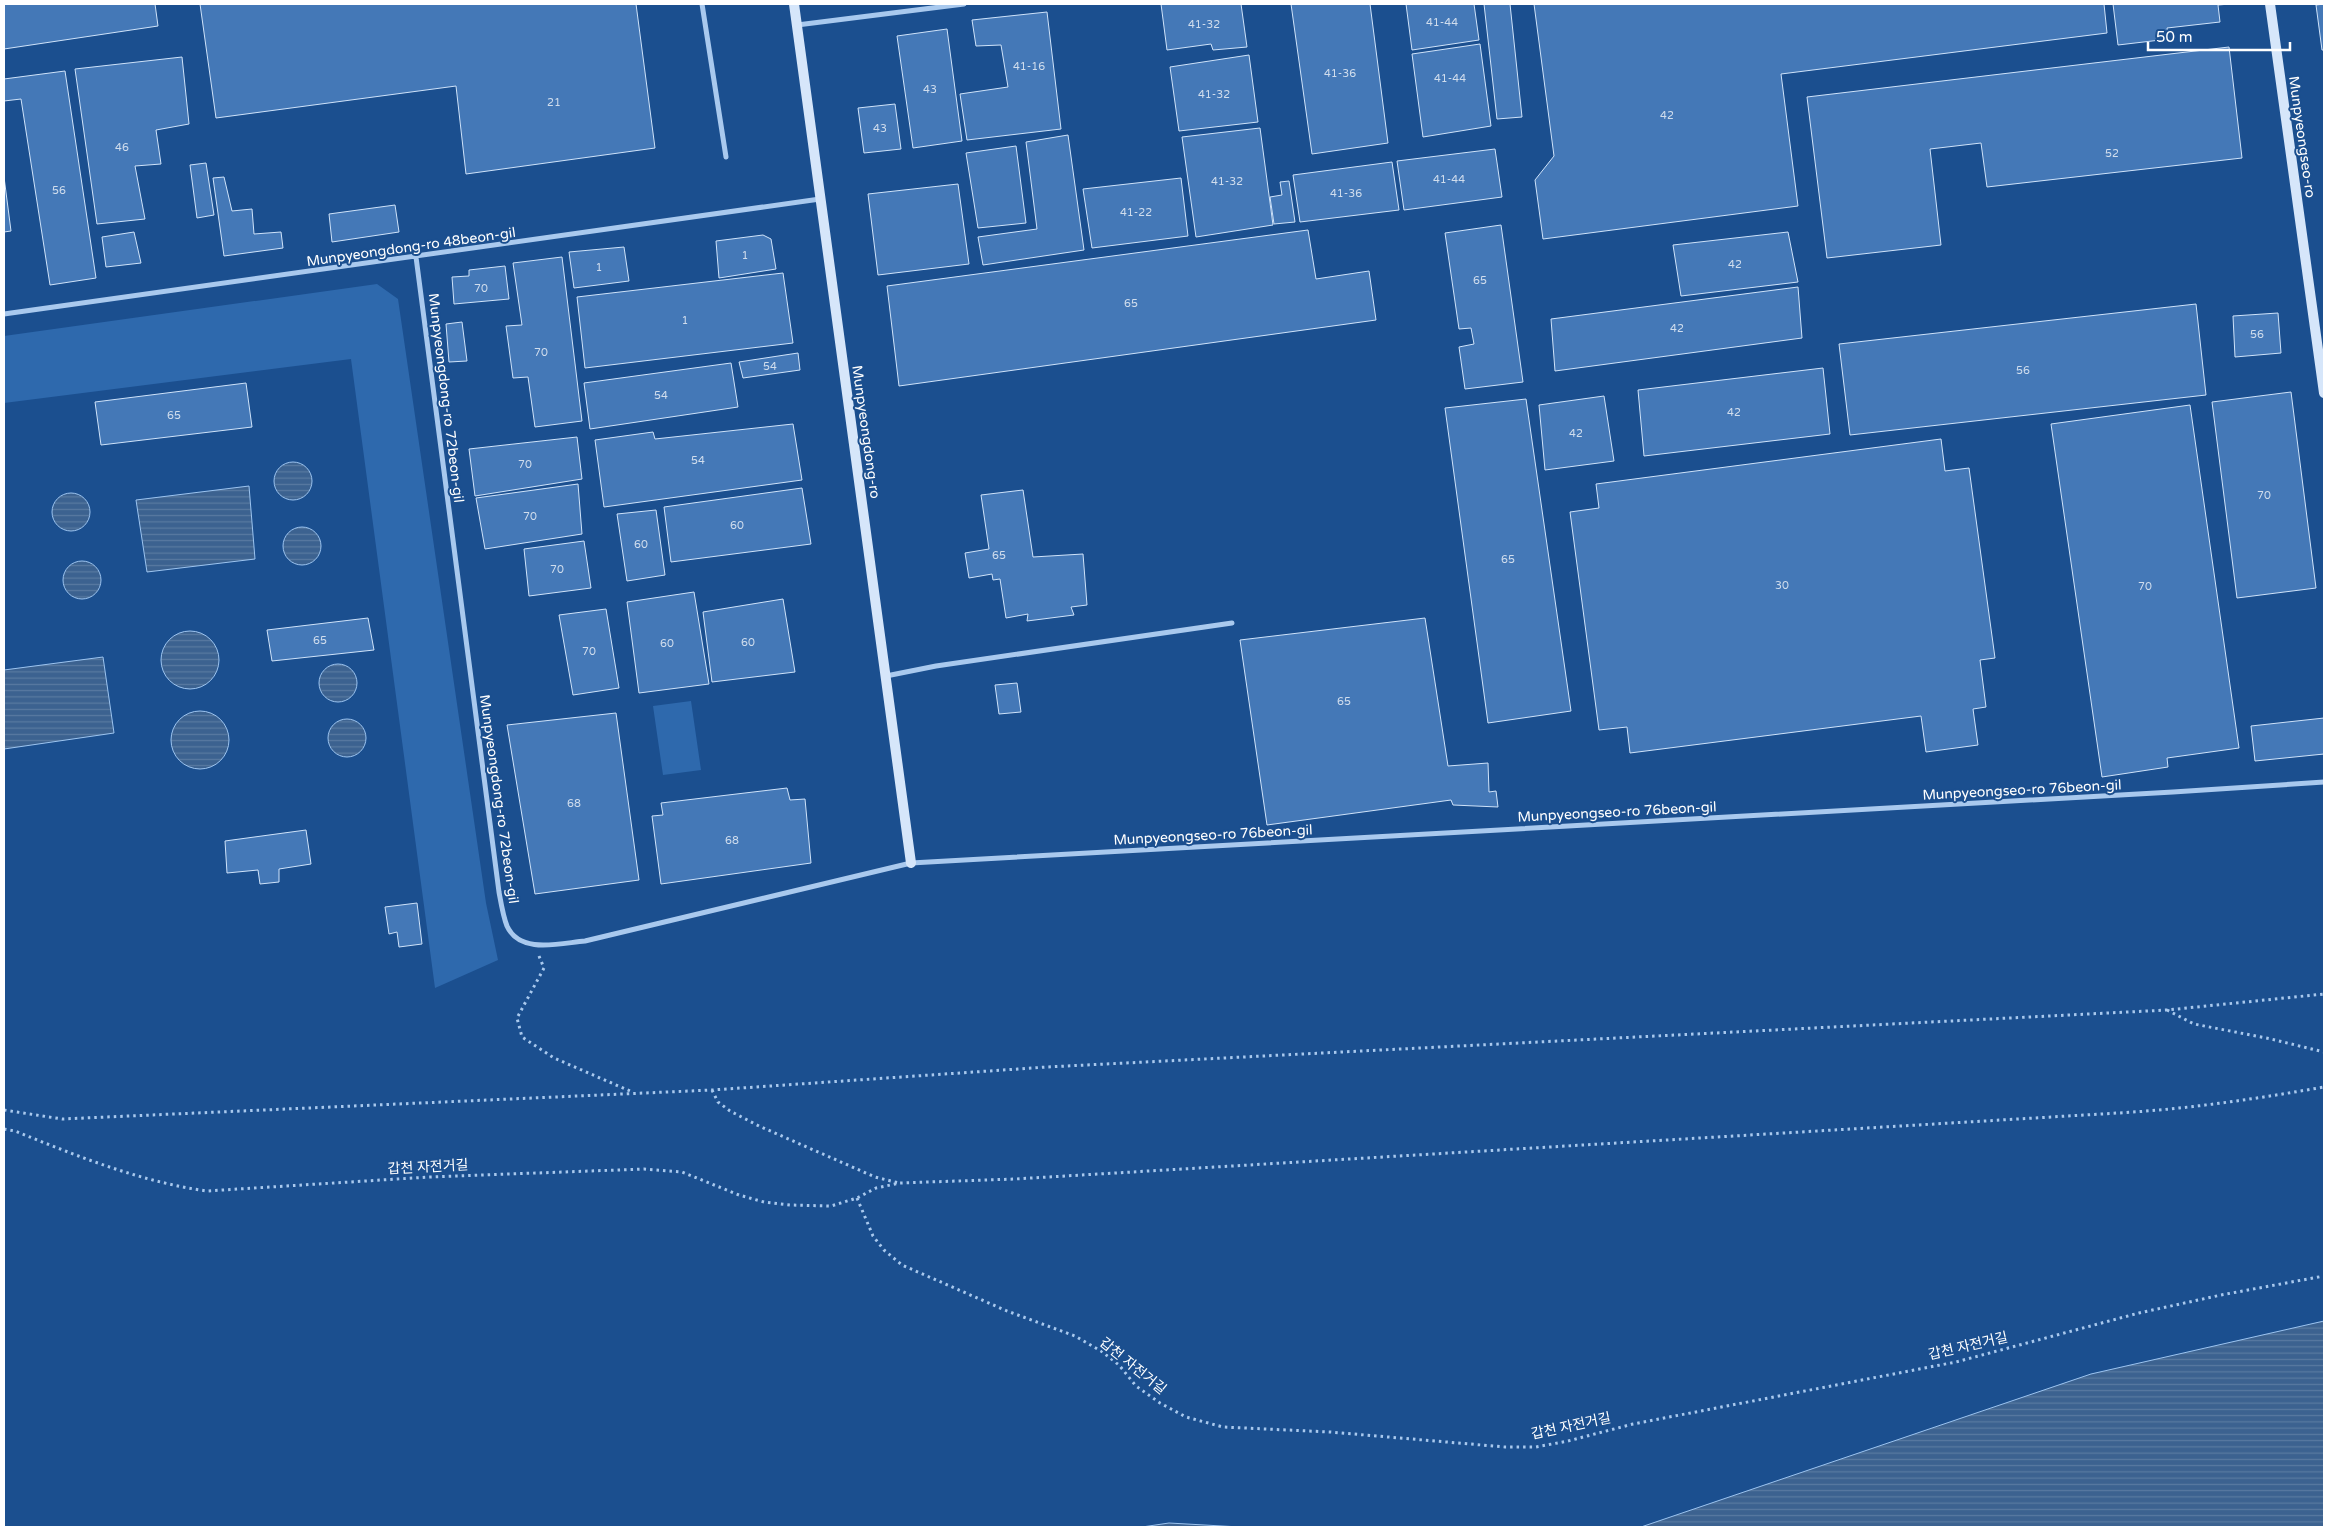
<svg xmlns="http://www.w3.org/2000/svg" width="2328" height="1531" viewBox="0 0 2328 1531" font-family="'Varela Round','Noto Sans KR',sans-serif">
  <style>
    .grass { fill: #2e69ad }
    .water { fill: url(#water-rules); stroke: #9cc4f0 }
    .building { fill: #4478b7; stroke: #cfe3fa }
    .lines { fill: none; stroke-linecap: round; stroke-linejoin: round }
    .path { stroke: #a9c9ee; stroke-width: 3; stroke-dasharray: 2.5 4; stroke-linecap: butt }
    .street { stroke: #a9c9ee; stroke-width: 5 }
    .secondary { stroke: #d6e6fa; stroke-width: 10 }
    .labels { text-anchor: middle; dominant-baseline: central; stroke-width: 4; stroke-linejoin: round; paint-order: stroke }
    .number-label { font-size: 11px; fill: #d0dded }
    .street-label { font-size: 14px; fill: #fff; stroke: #1b4f8f }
  </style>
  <defs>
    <pattern id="water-rules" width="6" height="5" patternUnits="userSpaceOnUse" patternTransform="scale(1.25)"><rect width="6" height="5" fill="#3c6290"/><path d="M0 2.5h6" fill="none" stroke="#597aa1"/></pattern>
  </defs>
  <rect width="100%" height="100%" fill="#1b4f8f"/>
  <path class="grass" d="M377,284L398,299L486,903L498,960L435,988L351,359L4,403V336Z
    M691,701L701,770L663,775L653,706Z"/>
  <path class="water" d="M274 481a19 19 0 1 1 38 0a19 19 0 1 1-38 0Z
    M249,486L255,559L147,572L136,500Z
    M52 512a19 19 0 1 1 38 0a19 19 0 1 1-38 0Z
    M283 546a19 19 0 1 1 38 0a19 19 0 1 1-38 0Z
    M63 580a19 19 0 1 1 38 0a19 19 0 1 1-38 0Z
    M161 660a29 29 0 1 1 58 0a29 29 0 1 1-58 0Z
    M103,657L114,733L4,749V670Z
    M319 683a19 19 0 1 1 38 0a19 19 0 1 1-38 0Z
    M171 740a29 29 0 1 1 58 0a29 29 0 1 1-58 0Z
    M328 738a19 19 0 1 1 38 0a19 19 0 1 1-38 0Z
    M2324,1321V1527H1641L2091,1374Z
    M1169,1523L1240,1527H1142Z"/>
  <path class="building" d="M4,4H155L158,26L4,49Z
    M200,4H636L655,148L466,174L456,86L216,118Z
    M1161,4H1241L1247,47L1213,50L1211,44L1167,50Z
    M1291,4H1370L1388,143L1312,154Z
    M1406,4H1474L1479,40L1412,50Z
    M1484,4H1510L1522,117L1497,119Z
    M1534,4H2104L2107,33L1781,74L1798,206L1543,239L1535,180L1554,156Z
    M2113,4H2230L2218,5L2220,22L2167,28L2169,39L2118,45Z
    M2324,4V50H2322L2316,5Z
    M1047,12L1061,129L967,140L960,94L1008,87L1001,45L976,46L972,20Z
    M947,29L962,141L913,148L897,36Z
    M1480,44L1491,126L1423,137L1412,54Z
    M2229,47L2242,158L1987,187L1981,143L1930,149L1941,245L1827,258L1807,97Z
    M1249,55L1258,122L1179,131L1170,67Z
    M182,57L189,124L156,130L161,164L135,166L145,219L97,224L75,69Z
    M65,71L96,278L50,285L21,99L4,101V79Z
    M895,104L901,149L864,153L858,108Z
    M1260,128L1273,225L1196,237L1182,137Z
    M1068,135L1084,250L983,265L978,237L1037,229L1026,142Z
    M1016,146L1026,223L978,228L966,153Z
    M1495,149L1502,197L1404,210L1397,161Z
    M1392,162L1399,210L1300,222L1293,175Z
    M206,163L214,215L197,218L190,165Z
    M4,177L11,231L4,232Z
    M224,177L232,211L252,209L254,234L281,232L283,248L224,256L213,178Z
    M1181,178L1188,236L1092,248L1083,189Z
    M1289,181L1295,222L1274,224L1270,197L1282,195L1280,182Z
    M958,184L969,264L878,275L868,194Z
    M395,205L399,232L332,242L329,214Z
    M1501,225L1523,382L1465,389L1459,347L1474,344L1471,328L1459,329L1445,233Z
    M1308,230L1316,279L1369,271L1376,320L899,386L887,286Z
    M134,232L141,263L106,267L102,237Z
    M1788,232L1798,282L1681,296L1673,245Z
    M763,235L771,239L776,269L719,278L716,241Z
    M624,247L629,281L574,288L569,252Z
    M562,257L582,421L535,427L528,377L513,378L506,326L522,325L513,263Z
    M505,266L509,299L454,304L452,277L469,276V270Z
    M783,273L793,343L585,368L577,297Z
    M1798,287L1802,338L1555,371L1551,319Z
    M2196,304L2206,395L1850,435L1839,344Z
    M2278,313L2281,353L2235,357L2233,316Z
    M462,322L467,361L449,362L446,324Z
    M798,353L800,370L743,378L739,362Z
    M731,363L738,407L590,429L584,383Z
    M1823,368L1830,434L1644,456L1638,390Z
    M246,383L252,427L101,445L95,402Z
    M2291,392L2316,588L2237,598L2212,402Z
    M1604,396L1614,461L1545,470L1539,405Z
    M1526,399L1571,711L1488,723L1445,408Z
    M2190,405L2239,748L2167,758L2168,767L2102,777L2051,424Z
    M793,424L802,480L604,507L595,440L653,432L655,439Z
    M577,437L582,479L475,496L469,449Z
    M1941,439L1945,471L1969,468L1995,658L1980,660L1986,707L1973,709L1978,745L1926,752L1921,716L1630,753L1627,727L1599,730L1570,512L1599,508L1596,484Z
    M578,484L582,534L485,549L476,498Z
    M802,488L811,544L671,562L664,507Z
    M1023,490L1033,557L1083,554L1087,605L1071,607L1074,615L1027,621L1028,614L1006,618L1000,579L993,580L992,574L969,578L965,553L989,549L981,495Z
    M656,510L665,575L627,581L617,514Z
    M584,541L591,588L529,596L524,549Z
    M694,592L709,684L639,693L627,602Z
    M783,599L795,672L712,682L703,612Z
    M606,609L619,688L573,695L559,615Z
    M368,618L374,650L272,661L267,630Z
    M1425,618L1448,766L1488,763L1489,792L1496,791L1498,807L1453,805L1451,800L1267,825L1240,640Z
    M1017,683L1021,712L999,714L995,685Z
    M616,713L639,880L535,894L507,725Z
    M2324,718V754L2255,761L2251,726Z
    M787,788L790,800L805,799L811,863L661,884L652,816L663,815L661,803Z
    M306,830L311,864L279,869V882L260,884L258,870L227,873L225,841Z
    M417,903L422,944L399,947L397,932L389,934L385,907Z"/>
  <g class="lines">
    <path class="path" d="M539,956L544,968L517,1018L522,1037L554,1058L630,1091
      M2167,1010L2194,1024L2271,1039L2324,1052
      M712,1090L718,1102L730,1111L759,1126L875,1177L899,1183
      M4,1110L62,1119L712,1090L1047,1067L2167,1010L2324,994
      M4,1129L15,1131C77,1156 141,1182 207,1191L429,1177L644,1169L682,1172L739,1195L764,1202L790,1205L831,1206L857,1198L876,1188L900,1183L1015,1179L2118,1113C2188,1109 2255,1099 2324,1087
      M857,1198L873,1236L884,1250L902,1265L1007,1311L1075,1336L1101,1351L1119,1365L1136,1386L1160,1403L1186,1417L1223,1427L1330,1432L1505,1447H1536L1568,1441L1633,1424L1956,1362L2139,1313L2221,1295L2324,1276"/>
    <path class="street" d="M702,4L726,157
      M797,25L964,4
      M416,257L499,892C501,903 503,916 507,926C520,955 561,943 585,941L911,863L2173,792L2324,782
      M4,314L820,199
      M886,676L936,666L1232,623"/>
    <path class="secondary" d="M794,4L911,863
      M2270,4L2324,393"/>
  </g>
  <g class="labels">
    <g class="number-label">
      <text x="1442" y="22">41-44</text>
      <text x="1204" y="24">41-32</text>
      <text x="1029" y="66">41-16</text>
      <text x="1340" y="73">41-36</text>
      <text x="1450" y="78">41-44</text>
      <text x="930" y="89">43</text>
      <text x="1214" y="94">41-32</text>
      <text x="554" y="102">21</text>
      <text x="1667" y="115">42</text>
      <text x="880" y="128">43</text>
      <text x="122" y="147">46</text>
      <text x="2112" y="153">52</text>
      <text x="1449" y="179">41-44</text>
      <text x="1227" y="181">41-32</text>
      <text x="59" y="190">56</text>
      <text x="1346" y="193">41-36</text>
      <text x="1136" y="212">41-22</text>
      <text x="745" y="255">1</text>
      <text x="1735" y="264">42</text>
      <text x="599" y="267">1</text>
      <text x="1480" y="280">65</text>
      <text x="481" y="288">70</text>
      <text x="1131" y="303">65</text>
      <text x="685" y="320">1</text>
      <text x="1677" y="328">42</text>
      <text x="2257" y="334">56</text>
      <text x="541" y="352">70</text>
      <text x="770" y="366">54</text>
      <text x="2023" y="370">56</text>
      <text x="661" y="395">54</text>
      <text x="1734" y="412">42</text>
      <text x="174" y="415">65</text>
      <text x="1576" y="433">42</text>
      <text x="698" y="460">54</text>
      <text x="525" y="464">70</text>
      <text x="2264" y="495">70</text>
      <text x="530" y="516">70</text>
      <text x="737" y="525">60</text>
      <text x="641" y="544">60</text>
      <text x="999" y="555">65</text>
      <text x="1508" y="559">65</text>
      <text x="557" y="569">70</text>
      <text x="1782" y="585">30</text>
      <text x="2145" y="586">70</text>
      <text x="320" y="640">65</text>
      <text x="748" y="642">60</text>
      <text x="667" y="643">60</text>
      <text x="589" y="651">70</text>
      <text x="1344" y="701">65</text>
      <text x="574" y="803">68</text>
      <text x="732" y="840">68</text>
    </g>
    <g class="street-label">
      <text transform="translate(2302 137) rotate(82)">Munpyeongseo-ro</text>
      <text transform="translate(411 247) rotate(-8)">Munpyeongdong-ro 48beon-gil</text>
      <text transform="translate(446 398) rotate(83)">Munpyeongdong-ro 72beon-gil</text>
      <text transform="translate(866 432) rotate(82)">Munpyeongdong-ro</text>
      <text transform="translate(2022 790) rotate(-3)">Munpyeongseo-ro 76beon-gil</text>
      <text transform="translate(499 799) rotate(82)">Munpyeongdong-ro 72beon-gil</text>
      <text transform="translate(1617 812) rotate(-3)">Munpyeongseo-ro 76beon-gil</text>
      <text transform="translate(1213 835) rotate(-3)">Munpyeongseo-ro 76beon-gil</text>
      <text transform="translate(428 1167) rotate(-3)">갑천 자전거길</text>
      <text transform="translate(1968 1346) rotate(-13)">갑천 자전거길</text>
      <text transform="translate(1133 1366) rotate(39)">갑천 자전거길</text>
      <text transform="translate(1571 1426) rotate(-12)">갑천 자전거길</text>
    </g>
  </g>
  <rect width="2328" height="1531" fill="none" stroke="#ffffff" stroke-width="10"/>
  <path d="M2148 42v8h142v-8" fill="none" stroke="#ffffff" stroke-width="2.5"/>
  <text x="2156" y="42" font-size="15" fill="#ffffff" stroke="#1b4f8f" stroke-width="4" paint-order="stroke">50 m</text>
</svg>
